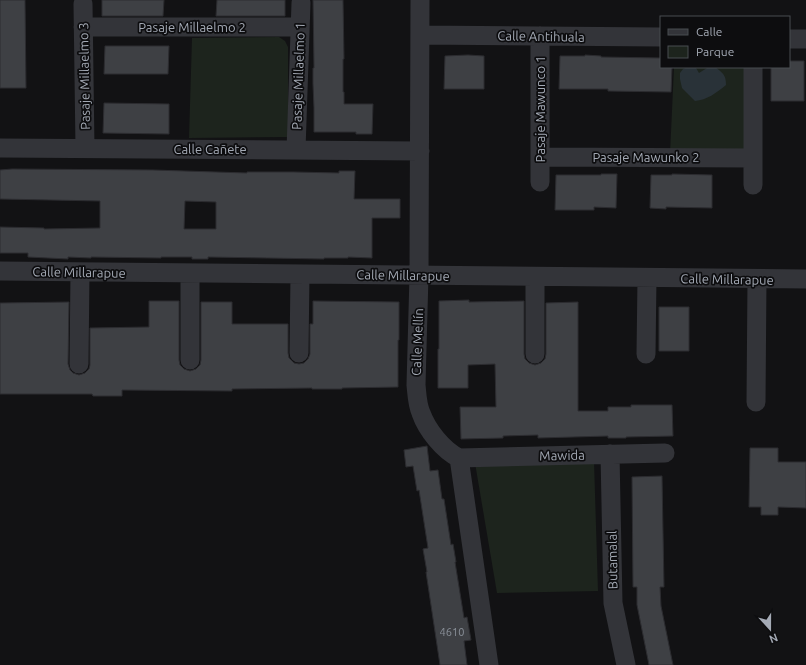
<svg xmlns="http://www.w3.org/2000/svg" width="806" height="665" viewBox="0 0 806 665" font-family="Ubuntu,sans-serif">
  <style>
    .green { fill: #1d241d }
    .water { fill: #293238 }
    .building { fill: #3e4044; stroke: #2c2c30; fill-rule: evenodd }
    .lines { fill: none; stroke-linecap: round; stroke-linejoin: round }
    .minor { stroke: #333439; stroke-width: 19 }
    .labels { text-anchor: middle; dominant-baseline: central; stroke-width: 3.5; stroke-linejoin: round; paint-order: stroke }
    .number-label { font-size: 11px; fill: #8a9099 }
    .street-label { font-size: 13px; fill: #a4aab5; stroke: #0d0d0f }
  </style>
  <rect width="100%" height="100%" fill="#121214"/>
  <path class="green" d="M279,37L285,41L288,47V137L189,138L192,38Z
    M674,67H745L744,153L670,154Z
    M594,461L598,591L497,593L475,463Z"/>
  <path class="water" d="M688,67L696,68L699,73L707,68L715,67C723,73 726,75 726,85C716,93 707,100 695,101L682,88L680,79V73L683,69Z"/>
  <path class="building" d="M0,0H25L26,88H0Z
    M102,0H164L163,16H102Z
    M217,0H285V16H216Z
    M313,0H343L344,59H343V92H344V104H373L372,134H356V132H314V108L313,84V68H314Z
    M105,46H169L168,74H104Z
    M468,55L484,56V89H444L445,56Z
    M585,55L601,56V57L661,58V67H672L671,92L608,91V89H559L560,56H585Z
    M789,61H804V101H771V67H789Z
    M104,103L169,104V134L103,133Z
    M12,169L153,170L247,173V172H294L339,173V171H355L354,199H400V218H372V258L348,257V258H324V259L208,257V259H192V257H161V258L91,257V258L68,257V259L28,257V253H0V227L44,228V229L100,228V201L0,199V170ZM185,201L216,202V229H184Z
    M601,174H617L616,208L594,207V210H555L556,175H601Z
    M672,174L712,175V208L666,207V209L650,208L651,175H672Z
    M469,300V302L524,301V354L525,359L529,363L535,365L541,363L545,359L546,354V303L578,302V411H608V407H631V405H672L673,436L626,437V438H608V436L538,438V435L503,436V438L461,439L460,407H496L495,364L468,365V388H438V349H439V301Z
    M149,301H179V360L180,365L184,369L190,371L196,369L200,365L201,360V302H232V324H288V353L289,358L294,363L299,364L304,363L308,359L310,354V324H313V301L399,302V340H398V387L342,388V389H312V388L232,389V391L122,390V396H93L92,394H0V303L69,302L68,364L70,370L73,373L79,375L85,373L89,369L90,365V328L149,327Z
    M659,307H689V351H659Z
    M427,446L430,471L438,470L442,499H444L451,545L453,544L456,562H455L464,618L467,617L471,640L464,641L467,665H440L426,572H427L423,549L428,548L419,490L417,491L413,466L406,467L404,450Z
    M750,448H778V462H806V508L778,507V515H761V507H749Z
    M662,476L664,587H660L661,606L673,665H649L637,605V587H633L632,477Z"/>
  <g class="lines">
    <path class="minor" d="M420,0L419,275L416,385C417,394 417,404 421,413C427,430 443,450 459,458L665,453
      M83,4L85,148
      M83,27H300
      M420,35L661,37
      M789,39H806
      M0,148L420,151
      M296,150L301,3
      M540,157L753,158
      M540,182V36
      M753,185V67
      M0,271L806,279
      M535,277V354
      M299,353L300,274
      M646,354L647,278
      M190,360V273
      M79,364L80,272
      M756,402L757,279
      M610,454L613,603L626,665
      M459,458L489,665"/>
  </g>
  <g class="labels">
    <g class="number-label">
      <text x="452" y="632">4610</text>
    </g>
    <g class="street-label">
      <text x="192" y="27">Pasaje Millaelmo 2</text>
      <text transform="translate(541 36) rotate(1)">Calle Antihuala</text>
      <text transform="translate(84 76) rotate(-91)">Pasaje Millaelmo 3</text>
      <text transform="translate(298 76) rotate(-88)">Pasaje Millaelmo 1</text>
      <text transform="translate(540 109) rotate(-90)">Pasaje Mawunco 1</text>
      <text x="210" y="149">Calle Cañete</text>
      <text x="646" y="157">Pasaje Mawunko 2</text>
      <text transform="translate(79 272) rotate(1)">Calle Millarapue</text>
      <text transform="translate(403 275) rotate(1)">Calle Millarapue</text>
      <text transform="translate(727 279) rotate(1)">Calle Millarapue</text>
      <text transform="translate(417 342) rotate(-88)">Calle Mellín</text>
      <text transform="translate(562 455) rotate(-1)">Mawida</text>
      <text transform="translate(612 560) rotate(-91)">Butamalal</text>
    </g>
  </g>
  <rect x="660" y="16" width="130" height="52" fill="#0d0d0f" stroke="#494c51"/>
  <rect x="668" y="29" width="20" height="6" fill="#333439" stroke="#494c51"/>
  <text x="696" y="36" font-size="12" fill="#a4aab5">Calle</text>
  <rect x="668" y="46" width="20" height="12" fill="#1d241d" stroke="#494c51"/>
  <text x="696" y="56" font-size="12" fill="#a4aab5">Parque</text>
  <g transform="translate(770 629) rotate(159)" stroke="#0d0d0f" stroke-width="3" paint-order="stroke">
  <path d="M0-3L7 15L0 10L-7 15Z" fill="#a4aab5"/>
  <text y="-6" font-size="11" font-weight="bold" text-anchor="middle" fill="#a4aab5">N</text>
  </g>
</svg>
